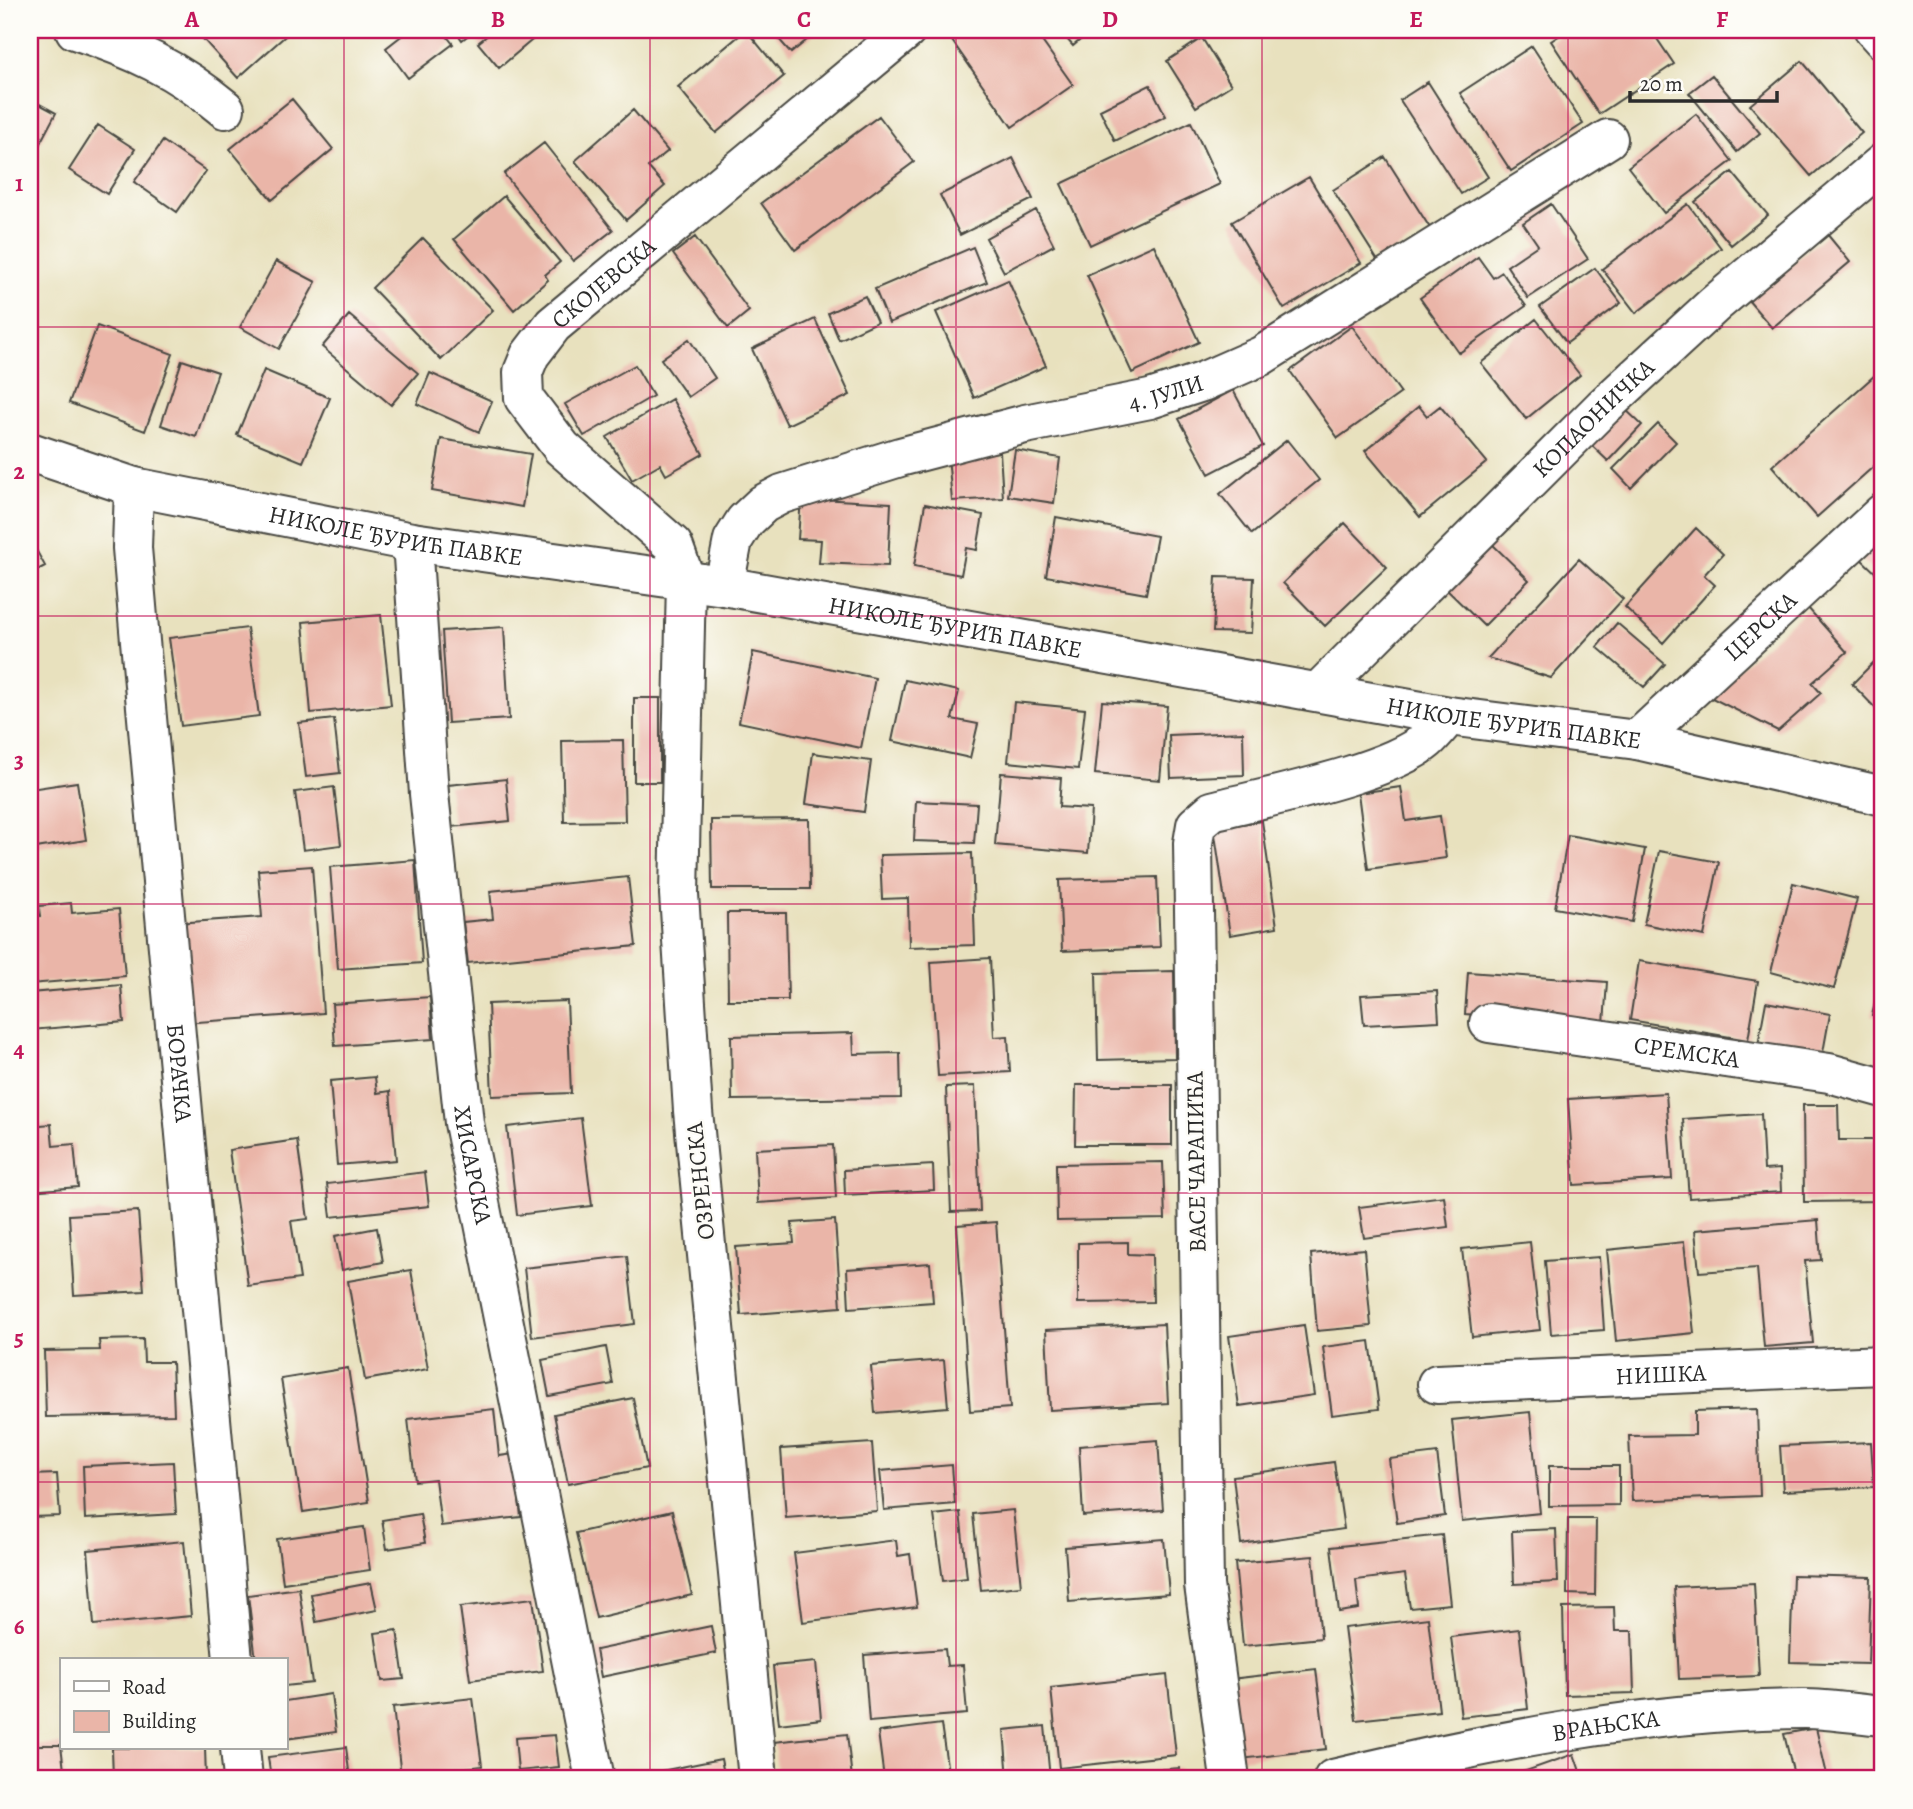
<svg xmlns="http://www.w3.org/2000/svg" width="1913" height="1809" viewBox="0 0 1913 1809" font-family="Alegreya,serif">
  <style>
    .building { fill: #eab5a8 }
    .lines { fill: none; stroke-linecap: round; stroke-linejoin: round }
    .minor-casing { stroke: #474641; stroke-width: 42 }
    .minor { stroke: #fff; stroke-width: 38 }
    .grid { fill: none; stroke: #c2185b; stroke-width: 2; stroke-opacity: 0.55 }
    .labels { text-anchor: middle; dominant-baseline: central; stroke-width: 5; stroke-linejoin: round; paint-order: stroke }
    .street-label { font-size: 24px; fill: #2b2b2b; stroke: #fdfcf7 }
    .neatline { fill: none; stroke: #c2185b; stroke-width: 2.5 }
    .grid-label { font-size: 23px; text-anchor: middle; font-weight: bold; fill: #c2185b }
  </style>
  <rect width="100%" height="100%" fill="#fdfcf7"/>
  <filter id="ink" filterUnits="userSpaceOnUse"><feTurbulence type="fractalNoise" baseFrequency=".0143" numOctaves="2"/><feDisplacementMap in="SourceGraphic" scale="14" xChannelSelector="R" yChannelSelector="G"/><feConvolveMatrix kernelMatrix="1 2 1 2 8 2 1 2 1" color-interpolation-filters="sRGB"/></filter>
  <filter id="wash" filterUnits="userSpaceOnUse"><feTurbulence type="fractalNoise" baseFrequency=".00686" numOctaves="4" result="noise"/><feDisplacementMap in="SourceGraphic" scale="28" xChannelSelector="R" yChannelSelector="G"/><feGaussianBlur stdDeviation="1.57" result="paint"/><feColorMatrix in="noise" values="0 0 0 0 0 0 0 0 0 0 0 0 0 0 0 0 0 1.4 0 .05"/><feComposite in="paint" operator="in"/></filter>
  <g filter="url(#wash)">
    <rect width="100%" height="100%" fill="#e8e1be"/>
    <g id="blocks">
      <path class="building" d="M195,30H292L238,78Z
        M409,30H442L453,44L408,78L386,48Z
        M455,30H475L462,40Z
        M494,30H544L499,68L478,43Z
        M746,30L784,76L716,133L678,87Z
        M771,30H819L791,53Z
        M956,30H1034L1073,85L1012,127L948,35Z
        M1059,30H1092L1073,46Z
        M1568,30H1651L1674,64L1599,114L1551,41Z
        M1202,38L1231,85L1196,107L1167,61Z
        M1532,46L1583,124L1511,171L1460,93Z
        M1802,61L1862,133L1811,176L1750,105Z
        M1712,75L1760,133L1737,152L1689,93Z
        M1428,82L1488,177L1461,194L1400,100Z
        M1150,85L1166,116L1115,141L1100,110Z
        M30,99L56,113L30,162Z
        M292,99L333,149L272,200L230,149Z
        M633,110L668,151L648,167L665,186L626,220L575,161Z
        M1696,114L1732,161L1664,213L1628,167Z
        M879,116L914,162L795,250L761,203Z
        M1191,122L1220,184L1090,245L1061,184Z
        M98,125L135,149L107,194L69,170Z
        M163,141L206,171L177,212L134,182Z
        M544,143L613,230L573,261L504,174Z
        M1385,157L1430,228L1378,261L1333,190Z
        M1013,158L1033,199L960,235L940,195Z
        M1732,172L1768,215L1731,245L1695,202Z
        M1309,177L1361,263L1284,309L1232,222Z
        M504,196L560,262L545,275L548,280L514,310L454,239Z
        M1551,204L1588,259L1528,298L1507,266L1538,245L1523,223Z
        M1688,204L1721,248L1636,313L1602,269Z
        M1036,210L1054,245L1004,272L986,238Z
        M1827,234L1850,262L1772,328L1748,300Z
        M695,237L749,311L728,328L673,254Z
        M423,238L493,310L441,360L372,288Z
        M1154,245L1199,342L1132,373L1087,275Z
        M973,247L987,282L889,323L875,289Z
        M1478,257L1493,278L1502,272L1526,306L1459,353L1420,298Z
        M276,261L316,282L279,349L240,327Z
        M1595,268L1621,303L1567,343L1540,307Z
        M1008,280L1046,366L974,398L936,312Z
        M30,290L39,294L30,313Z
        M865,296L877,322L839,340L828,313Z
        M349,315L418,373L391,405L322,347Z
        M815,319L850,395L787,425L752,349Z
        M1536,319L1580,375L1526,419L1481,363Z
        M97,326L173,354L145,431L69,403Z
        M1352,326L1401,393L1338,438L1290,371Z
        M689,339L715,378L688,397L661,359Z
        M182,360L218,372L196,437L161,425Z
        M635,365L653,396L584,436L565,404Z
        M1883,368V458L1817,517L1772,466Z
        M264,370L330,398L303,462L237,435Z
        M430,373L492,401L479,432L417,404Z
        M1233,390L1263,446L1209,474L1179,419Z
        M672,399L703,454L666,475L660,464L632,480L607,437Z
        M1419,406L1427,416L1440,406L1487,462L1420,517L1365,451Z
        M1624,408L1642,425L1608,461L1589,443Z
        M1658,424L1676,442L1631,488L1613,469Z
        M441,439L531,454L522,507L432,491Z
        M1287,440L1319,480L1252,534L1220,494Z
        M1015,450L1060,458L1054,503L1008,496Z
        M1000,452L1003,498L952,501L948,456Z
        M801,498L891,503L888,566L819,563L821,540L798,539Z
        M925,504L983,515L977,550L966,548L961,575L914,566Z
        M1056,517L1157,536L1146,594L1046,576Z
        M1345,523L1387,567L1325,626L1283,583Z
        M1696,528L1723,554L1704,575L1715,585L1663,643L1625,607Z
        M1883,536V580L1858,556Z
        M30,539L45,566L30,574Z
        M1488,540L1529,580L1484,626L1443,586Z
        M1579,559L1623,599L1551,678L1488,658Z
        M1216,577L1254,578L1251,633L1213,632Z
        M1808,608L1847,652L1812,683L1821,693L1778,731L1708,696Z
        M381,615L391,705L311,713L303,622Z
        M1617,623L1665,664L1644,687L1597,647Z
        M504,627L509,719L448,723L442,631Z
        M247,628L259,716L181,726L169,638Z
        M753,652L875,678L861,748L739,722Z
        M1883,653V716L1852,684Z
        M905,680L959,691L952,719L978,724L970,758L892,741Z
        M634,698H660V782H634Z
        M1102,701L1167,706L1160,780L1095,774Z
        M1014,702L1085,709L1078,769L1008,762Z
        M334,719L340,773L306,777L299,723Z
        M1243,732L1244,775L1171,778L1169,735Z
        M623,740L625,821L564,822L562,741Z
        M813,753L871,761L864,812L806,804Z
        M1001,773L1061,778L1059,807L1091,809L1088,853L995,845Z
        M506,779L510,821L452,827L448,785Z
        M77,782L86,840L36,848L30,789Z
        M334,787L341,845L303,850L295,792Z
        M1401,787L1406,821L1440,816L1446,858L1368,869L1358,793Z
        M916,801L977,804L974,843L914,841Z
        M809,819L810,889H712L711,820Z
        M1262,821L1277,927L1230,935L1214,828Z
        M1568,835L1645,849L1632,922L1555,908Z
        M1659,851L1719,862L1704,936L1644,924Z
        M972,853L975,945L909,947L908,898L882,899L880,855Z
        M415,860L422,963L338,969L330,867Z
        M312,866L323,1013L184,1023L176,923L262,917L258,870Z
        M628,877L636,946L468,963L463,922L493,919L490,891Z
        M1157,877L1160,947L1062,951L1059,880Z
        M1793,883L1857,899L1834,989L1771,972Z
        M71,903L72,913L119,909L125,976L30,984V917L40,916L39,906Z
        M727,913H786L788,1000H728Z
        M990,958L994,1037L1008,1036L1010,1072L938,1076L931,962Z
        M1639,961L1758,981L1748,1040L1630,1020Z
        M1174,971L1175,1058L1098,1060L1096,973Z
        M1468,972L1607,982L1604,1024L1465,1014Z
        M1882,976H1883V1018L1872,1015Z
        M121,985L124,1022L31,1030L30,993Z
        M1437,991L1439,1021L1364,1025L1361,995Z
        M430,997L433,1039L335,1046L332,1004Z
        M567,1001L571,1093L492,1096L488,1004Z
        M1766,1002L1830,1014L1822,1058L1758,1045Z
        M853,1033L854,1054L900,1053L901,1098L732,1100L731,1036Z
        M375,1077L377,1093L390,1091L396,1160L337,1165L330,1081Z
        M1076,1085H1172V1145H1075Z
        M975,1086L980,1211L951,1212L946,1087Z
        M1666,1093L1672,1179L1574,1185L1568,1099Z
        M1803,1105H1838L1839,1140H1883V1201L1804,1202Z
        M1761,1114L1764,1170L1780,1169L1781,1192L1689,1198L1683,1119Z
        M581,1118L592,1206L517,1215L507,1127Z
        M51,1124L53,1146L74,1144L78,1187L30,1191V1126Z
        M297,1140L308,1219L291,1221L300,1279L248,1286L229,1150Z
        M833,1145L836,1198L758,1203L755,1149Z
        M1163,1162L1165,1219L1057,1221L1056,1164Z
        M933,1165L934,1190L845,1195L844,1170Z
        M425,1172L429,1206L331,1217L327,1184Z
        M1444,1196L1448,1227L1364,1238L1359,1207Z
        M138,1211L144,1291L74,1295L69,1215Z
        M835,1220L841,1307L741,1315L736,1247L794,1243L792,1223Z
        M1818,1220L1821,1260L1805,1261L1813,1343L1764,1347L1757,1268L1699,1272L1695,1230Z
        M996,1222L1010,1408L970,1411L957,1225Z
        M377,1228L383,1262L342,1270L335,1236Z
        M1128,1242V1254L1152,1255L1153,1302L1078,1303V1243Z
        M1530,1242L1540,1330L1472,1337L1462,1249Z
        M1684,1242L1694,1333L1616,1341L1607,1250Z
        M1364,1249L1371,1326L1317,1331L1311,1254Z
        M627,1256L635,1324L532,1337L524,1268Z
        M1599,1257L1604,1330L1551,1334L1545,1261Z
        M930,1263L933,1302L849,1308L847,1269Z
        M411,1270L428,1369L365,1380L348,1281Z
        M1879,1281H1883V1337H1878Z
        M1164,1324L1168,1403L1050,1410L1046,1330Z
        M1304,1325L1314,1395L1239,1406L1229,1336Z
        M143,1339L144,1362H172L174,1415L46,1417L44,1351L100,1350L99,1340Z
        M1370,1341L1379,1409L1332,1415L1323,1347Z
        M606,1347L613,1384L549,1396L542,1360Z
        M944,1360L948,1407L875,1413L871,1366Z
        M348,1368L369,1502L303,1512L281,1379Z
        M633,1398L647,1468L568,1484L554,1414Z
        M494,1409L499,1456L514,1454L521,1517L441,1526L435,1479L415,1481L408,1419Z
        M1757,1409L1760,1496L1632,1501L1629,1436L1695,1435V1411Z
        M1530,1412L1540,1513L1462,1521L1452,1420Z
        M1158,1440L1163,1510L1083,1516L1079,1446Z
        M1871,1442L1874,1487L1783,1491L1780,1446Z
        M872,1443L877,1511L786,1518L781,1449Z
        M1437,1453L1445,1516L1397,1523L1389,1459Z
        M173,1462L176,1514L85,1519L83,1466Z
        M1334,1462L1344,1529L1241,1544L1233,1476Z
        M952,1465L955,1504L884,1510L880,1471Z
        M1549,1466H1619V1505L1549,1506Z
        M57,1474L60,1516L30,1517V1475Z
        M1013,1510L1021,1586L981,1590L973,1514Z
        M672,1511L692,1595L596,1618L576,1533Z
        M960,1512L967,1578L943,1581L934,1515Z
        M420,1514L425,1543L387,1549L382,1520Z
        M1568,1519H1596L1595,1595L1567,1594Z
        M364,1527L370,1570L283,1583L277,1539Z
        M1556,1529L1558,1582L1514,1584L1512,1531Z
        M1442,1535L1450,1604L1410,1608L1405,1574L1356,1580L1359,1609L1339,1612L1331,1547Z
        M1164,1539L1169,1594L1069,1602L1065,1547Z
        M896,1540L898,1556L910,1554L917,1607L803,1622L794,1553Z
        M184,1541L191,1616L94,1625L88,1550Z
        M1313,1556L1321,1638L1243,1646L1235,1563Z
        M1793,1575L1871,1577L1868,1664L1790,1662Z
        M371,1583L377,1610L316,1622L311,1594Z
        M1754,1583L1759,1676L1679,1679L1674,1587Z
        M299,1588L312,1683L285,1686V1660H256L248,1595Z
        M533,1598L543,1671L470,1680L460,1607Z
        M1614,1607L1615,1631H1632L1634,1693L1565,1695L1563,1608Z
        M1428,1618L1439,1711L1356,1720L1344,1628Z
        M711,1626L716,1653L601,1677L596,1650Z
        M1519,1629L1528,1709L1461,1717L1451,1637Z
        M397,1630L404,1679L382,1681L375,1633Z
        M945,1649L947,1666L963,1665L967,1714L869,1722L864,1655Z
        M816,1662L821,1719L779,1724L773,1666Z
        M1316,1669L1326,1749L1241,1759L1231,1679Z
        M1167,1675L1176,1755L1059,1768L1051,1688Z
        M331,1694L336,1732L285,1739V1701Z
        M473,1698L482,1766L401,1776L393,1707Z
        M941,1724L949,1779H884L878,1732Z
        M1045,1726L1050,1779H1008L1004,1730Z
        M1816,1728L1828,1779H1795L1784,1734Z
        M847,1734L852,1779H778L774,1742Z
        M555,1735L559,1767L518,1771L515,1738Z
        M33,1745H61L65,1779H34Z
        M346,1747L350,1779H271L268,1757Z
        M112,1748H205L206,1779H113Z
        M1574,1754L1582,1777L1593,1773L1595,1779H1522L1520,1773Z
        M721,1759L725,1779H636V1776Z
        M1180,1768V1779H1110V1773Z"/>
    </g>
  </g>
  <g filter="url(#ink)">
    <use href="#blocks" fill-opacity="0" stroke="#474641" stroke-width="2"/>
    <g class="lines">
      <defs>
        <g id="minor">
          <path d="M75,30C133,49 177,69 225,109"/>
          <path d="M1874,30L1883,40"/>
          <path id="s1" d="M30,452L134,487L412,542L724,586L1449,716L1637,740L1883,796"/>
          <path id="s2" d="M134,487L132,548L140,641L233,1660"/>
          <path id="s3" d="M412,542L429,794L464,1123L595,1779"/>
          <path id="s4" d="M724,586L733,540L745,521L763,504L782,494L900,457L1025,424L1150,399L1202,382L1261,356L1608,139"/>
          <path id="s5" d="M1319,691L1603,407L1715,304L1883,163"/>
          <path id="s6" d="M1637,740L1883,513"/>
          <path id="s7" d="M1489,1023L1829,1073L1883,1088"/>
          <path id="s8" d="M1437,1384L1883,1365"/>
          <path d="M240,1748L243,1779"/>
          <path id="s9" d="M758,1779L693,1111L679,894L686,581L673,545L562,448L524,398L523,372L530,355L553,325L907,30"/>
          <path d="M1230,1779L1204,1585L1193,843L1196,825L1212,811C1266,797 1387,774 1427,740C1435,733 1442,723 1449,716"/>
          <path id="s10" d="M1333,1779C1485,1743 1647,1710 1804,1709C1830,1709 1857,1714 1883,1716"/>
        </g>
      </defs>
      <use href="#minor" class="minor-casing"/>
      <use href="#minor" class="minor"/>
    </g>
  </g>
  <path class="grid" d="M344,30V1779M650,30V1779M956,30V1779M1262,30V1779M1568,30V1779M30,327H1883M30,616H1883M30,904H1883M30,1193H1883M30,1482H1883"/>
  <g class="labels">
    <g class="street-label">
      <text stroke="none"><textPath href="#s9" startOffset="1598">СКОЈЕВСКА</textPath></text>
      <text stroke="none"><textPath href="#s4" startOffset="513">4. ЈУЛИ</textPath></text>
      <text stroke="none"><textPath href="#s5" startOffset="387">КОПАОНИЧКА</textPath></text>
      <text stroke="none"><textPath href="#s1" startOffset="376">НИКОЛЕ ЂУРИЋ ПАВКЕ</textPath></text>
      <text stroke="none"><textPath href="#s1" startOffset="943">НИКОЛЕ ЂУРИЋ ПАВКЕ</textPath></text>
      <text stroke="none"><textPath href="#s6" startOffset="168">ЦЕРСКА</textPath></text>
      <text stroke="none"><textPath href="#s1" startOffset="1510">НИКОЛЕ ЂУРИЋ ПАВКЕ</textPath></text>
      <text stroke="none"><textPath href="#s7" startOffset="200">СРЕМСКА</textPath></text>
      <text stroke="none"><textPath href="#s2" startOffset="588">БОРАЧКА</textPath></text>
      <text transform="translate(1196 1162) rotate(-91)">ВАСЕ ЧАРАПИЋА</text>
      <text stroke="none"><textPath href="#s3" startOffset="626">ХИСАРСКА</textPath></text>
      <text transform="translate(700 1181) rotate(-96)">ОЗРЕНСКА</text>
      <text stroke="none"><textPath href="#s8" startOffset="224">НИШКА</textPath></text>
      <text stroke="none"><textPath href="#s10" startOffset="278">ВРАЊСКА</textPath></text>
    </g>
  </g>
  <rect width="1913" height="1809" fill="none" stroke="#fdfcf7" stroke-width="77"/>
  <rect x="60" y="1658" width="228" height="91" fill="#fdfcf7" stroke="#a9a8a5" stroke-width="2"/>
  <rect x="74" y="1681" width="35" height="10" fill="#ffffff" stroke="#a9a8a5" stroke-width="2"/>
  <text x="122" y="1694" font-size="21" fill="#2b2b2b">Road</text>
  <rect x="74" y="1711" width="35" height="21" fill="#eab5a8" stroke="#a9a8a5" stroke-width="2"/>
  <text x="122" y="1728" font-size="21" fill="#2b2b2b">Building</text>
  <path d="M1630 91v10h147v-10" fill="none" stroke="#2b2b2b" stroke-width="3.5"/>
  <text x="1640" y="91" font-size="21" fill="#2b2b2b" stroke="#fdfcf7" stroke-width="5" paint-order="stroke">20 m</text>
  <rect x="38" y="38" width="1836" height="1732" class="neatline"/>
  <g class="grid-label">
    <text x="192" y="27">A</text>
    <text x="498" y="27">B</text>
    <text x="804" y="27">C</text>
    <text x="1110" y="27">D</text>
    <text x="1416" y="27">E</text>
    <text x="1722" y="27">F</text>
    <text x="19" y="191">1</text>
    <text x="19" y="479">2</text>
    <text x="19" y="768">3</text>
    <text x="19" y="1057">4</text>
    <text x="19" y="1345">5</text>
    <text x="19" y="1634">6</text>
  </g>
</svg>
